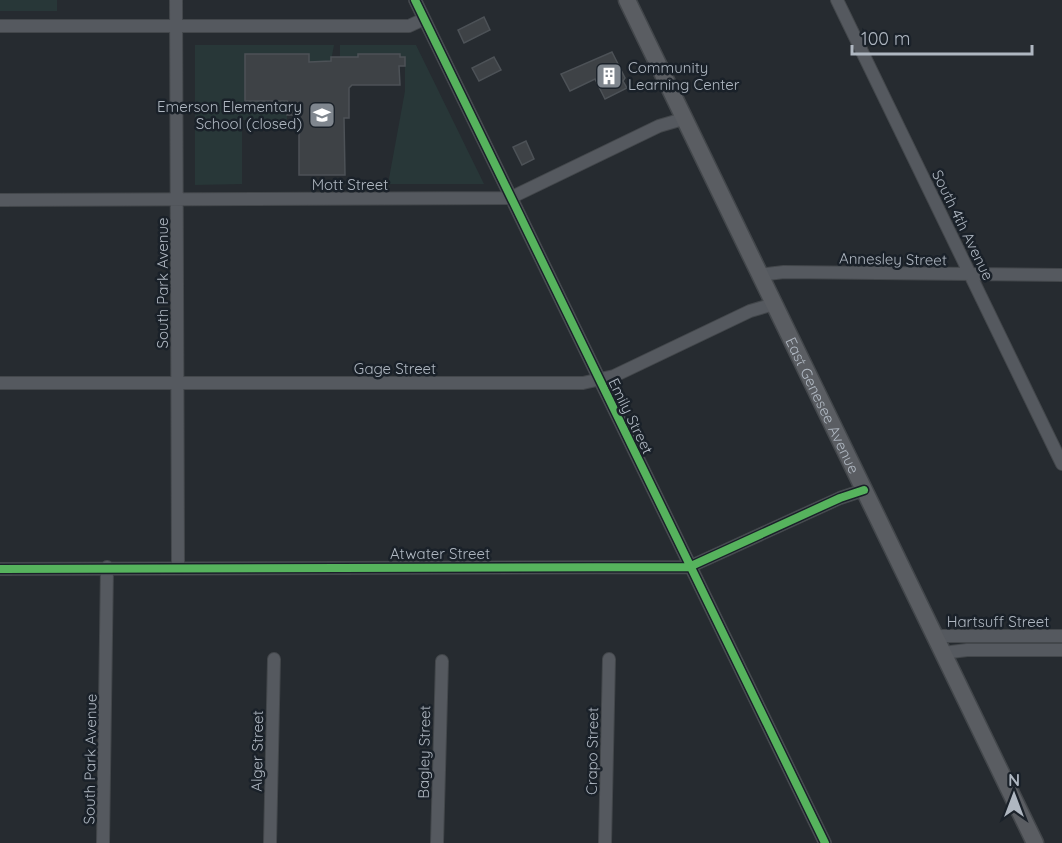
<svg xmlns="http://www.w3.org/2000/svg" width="1062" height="843" viewBox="0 0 1062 843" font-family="Quicksand,sans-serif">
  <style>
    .green { fill: #283738 }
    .building { fill: #3e4246; stroke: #4d5257; stroke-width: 1.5 }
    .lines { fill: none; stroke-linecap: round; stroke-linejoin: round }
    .minor-casing { stroke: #43474b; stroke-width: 14 }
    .secondary-casing { stroke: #43474b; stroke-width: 19 }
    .minor { stroke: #55595f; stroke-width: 12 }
    .secondary { stroke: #5a5d62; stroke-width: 16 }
    .cycleway-casing { stroke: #1a2129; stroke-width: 11 }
    .cycleway { stroke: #56b35d; stroke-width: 8 }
    .labels { text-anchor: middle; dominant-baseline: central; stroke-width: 5; stroke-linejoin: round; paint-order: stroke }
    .poi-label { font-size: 15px; fill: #afb7c1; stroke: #1a2129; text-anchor: start }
    .street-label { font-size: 15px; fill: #afb7c1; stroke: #1a2129 }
  </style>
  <rect width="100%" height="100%" fill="#262b30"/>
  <path class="green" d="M0,0H57V11H0Z
    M195,45H334L331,61L309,62V54H245L287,101V120H242V184L195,185Z
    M340,45H416L484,184H388L405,91V57L358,54V57H340Z"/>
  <path class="building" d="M484,17L490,30L464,43L458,30Z
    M612,52L625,78L623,81L627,88L605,99L595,79L570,91L561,74Z
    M245,54H309V62L331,61V57H358V54H400V57H405V66H399L400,85H352L349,88V118H344L345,175H299V115H287V101H245Z
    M494,57L501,70L479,81L472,68Z
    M526,141L534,159L522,165L513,147Z"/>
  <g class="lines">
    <defs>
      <path id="minor" d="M176,0L178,566
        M415,0L825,843
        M837,0L1062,464
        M0,26H409L424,19
        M0,200L510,198L659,126L683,119
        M759,275L784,272L1062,275
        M0,383H583L614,376L750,311L774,304
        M0,569L689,567L840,498L864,490
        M935,636H1062
        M943,653L967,650H1062
        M103,843L107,567
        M270,843L274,659
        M437,843L442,661
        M605,843L609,659"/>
      <g id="secondary">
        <path id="s1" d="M627,0L1035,843"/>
      </g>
    </defs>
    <use href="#minor" class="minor-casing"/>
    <use href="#secondary" class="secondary-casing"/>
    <use href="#minor" class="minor"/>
    <use href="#secondary" class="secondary"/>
    <defs>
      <path id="cycleway" d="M415,0L825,843
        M0,569L689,567L840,498L864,490"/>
    </defs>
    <use href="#cycleway" class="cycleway-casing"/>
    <use href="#cycleway" class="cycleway"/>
  </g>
  <defs>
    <symbol id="building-square" viewBox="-11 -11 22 22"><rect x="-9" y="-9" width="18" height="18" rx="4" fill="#7f868e" stroke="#1a2129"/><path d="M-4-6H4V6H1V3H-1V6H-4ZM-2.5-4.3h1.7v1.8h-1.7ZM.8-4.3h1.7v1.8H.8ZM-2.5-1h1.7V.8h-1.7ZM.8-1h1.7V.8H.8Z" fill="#fff"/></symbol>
    <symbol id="school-square" viewBox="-11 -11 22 22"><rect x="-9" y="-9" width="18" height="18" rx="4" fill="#7f868e" stroke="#1a2129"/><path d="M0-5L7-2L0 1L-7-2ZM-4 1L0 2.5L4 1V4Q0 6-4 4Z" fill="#fff"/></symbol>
  </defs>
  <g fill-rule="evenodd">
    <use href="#building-square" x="594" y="61" width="30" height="30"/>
    <use href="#school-square" x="307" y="100" width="30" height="30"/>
  </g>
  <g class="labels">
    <g class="poi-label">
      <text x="628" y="67">Community<tspan x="628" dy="17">Learning Center</tspan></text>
      <text x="302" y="106" text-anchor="end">Emerson Elementary<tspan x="302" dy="17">School (closed)</tspan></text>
    </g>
    <g class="street-label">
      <text x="350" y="184">Mott Street</text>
      <text transform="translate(963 225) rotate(64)">South 4th Avenue</text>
      <text transform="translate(893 259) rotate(1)">Annesley Street</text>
      <text transform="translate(162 283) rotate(-90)">South Park Avenue</text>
      <text x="395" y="368">Gage Street</text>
      <text stroke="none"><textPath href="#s1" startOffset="450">East Genesee Avenue</textPath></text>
      <text transform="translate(631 416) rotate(64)">Emily Street</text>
      <text x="440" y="553">Atwater Street</text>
      <text x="998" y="621">Hartsuff Street</text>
      <text transform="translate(257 751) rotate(-89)">Alger Street</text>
      <text transform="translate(592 751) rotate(-89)">Crapo Street</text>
      <text transform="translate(424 752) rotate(-89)">Bagley Street</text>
      <text transform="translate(90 759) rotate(-89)">South Park Avenue</text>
    </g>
  </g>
  <g transform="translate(1014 795)" stroke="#1a2129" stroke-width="4.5" paint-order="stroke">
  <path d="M0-4.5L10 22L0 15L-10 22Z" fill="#afb7c1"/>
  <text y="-9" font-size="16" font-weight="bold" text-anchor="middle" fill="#afb7c1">N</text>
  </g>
  <path d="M852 45v9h180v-9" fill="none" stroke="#afb7c1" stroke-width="3"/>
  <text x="861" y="45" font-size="18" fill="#afb7c1" stroke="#1a2129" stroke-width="4.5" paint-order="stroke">100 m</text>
</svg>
